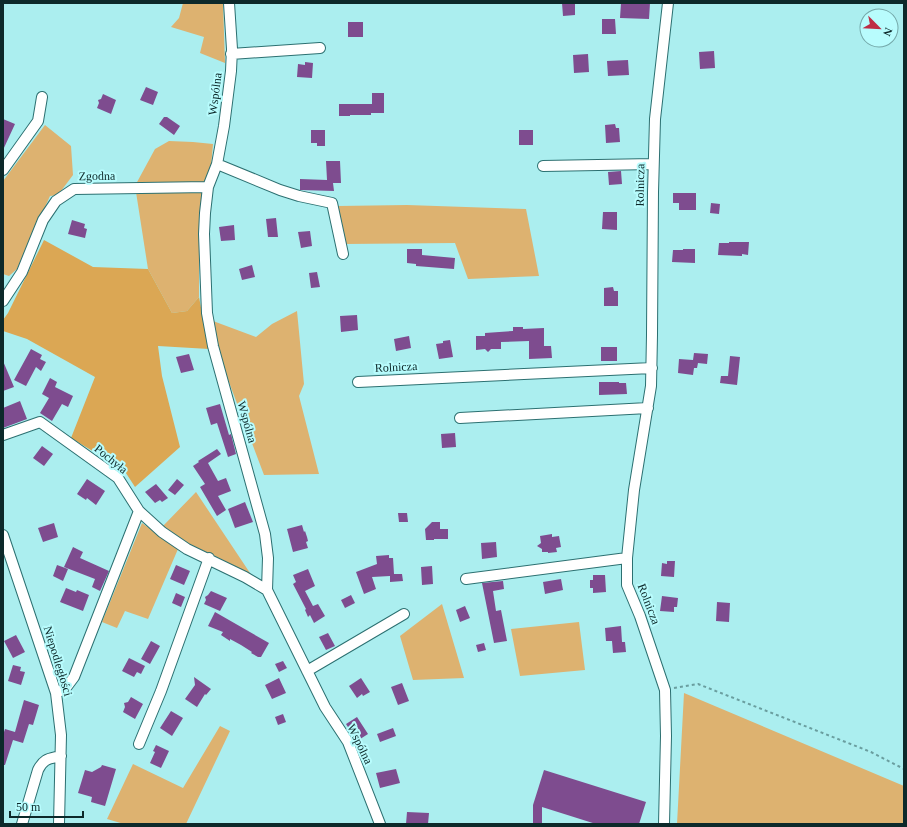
<svg xmlns="http://www.w3.org/2000/svg" width="907" height="827" viewBox="0 0 907 827" font-family="Georgia,serif">
  <style>
    .green { fill: #ddb270 }
    .forest { fill: #dba754 }
    .building { fill: #7e4c8f }
    .lines { fill: none; stroke-linecap: round; stroke-linejoin: round }
    .minor-casing { stroke: #2c7071; stroke-width: 12 }
    .path { stroke: #6a9e9f; stroke-width: 2; stroke-dasharray: 3 3; stroke-linecap: butt }
    .minor { stroke: #fff; stroke-width: 10 }
    .labels { text-anchor: middle; dominant-baseline: central; stroke-width: 4; stroke-linejoin: round; paint-order: stroke }
    .street-label { font-size: 12px; fill: #0d292a; stroke: #b8fcfd }
  </style>
  <rect width="100%" height="100%" fill="#abeeef"/>
  <path class="green" d="M183,3H223L225,63L200,53L204,37L171,27L179,18Z
    M45,125L71,146L73,175L58,195L50,196L17,269L9,276L3,274V181Z
    M169,141L193,142L213,144L211,167L204,184H136L155,149Z
    M136,192H204L199,248V297L187,311L172,313L148,269Z
    M407,205L526,209L539,276L468,279L455,243L345,244L338,206Z
    M297,311L304,384L299,396L319,474L264,475L215,345L213,321L256,337L272,324Z
    M196,492L252,576L217,557L191,545L163,526Z
    M142,523L178,549L148,619L125,611L117,628L102,622Z
    M442,604L464,678L413,680L400,636Z
    M579,622L585,670L520,676L511,629Z
    M684,693L904,786V824H677Z
    M220,726L230,731L186,824H124L107,819L133,764L183,788Z"/>
  <path class="forest" d="M44,240L93,267L148,269L172,313L187,311L199,297L209,349L158,346L162,376L180,447L135,487L124,470L71,438L95,377L27,339L3,331V320L8,313Z"/>
  <path class="building" d="M562,3H575V15L563,16Z
    M621,3H650L649,19L620,18Z
    M602,19H615L616,34H602Z
    M348,22H363V37H348Z
    M714,51L715,68L700,69L699,52Z
    M588,54L589,72L574,73L573,55Z
    M628,60L629,75L608,76L607,61Z
    M305,62L313,63L312,78L297,77L298,64L305,65Z
    M146,87L158,92L153,105L140,100Z
    M372,93H384V113H371V115H350V116H339V104H372Z
    M103,94L116,100L111,114L97,108L99,103L98,100L101,99Z
    M164,117H167L180,126L174,135L159,124Z
    M3,119L15,124L3,150Z
    M615,124L616,128H619L620,142L606,143L605,125Z
    M311,130H325V146H317V143H311Z
    M519,130H533V145H519Z
    M326,161H340L341,183H333L334,191L300,190V179L327,180Z
    M621,171L622,184L609,185L608,172Z
    M673,193H696V210H679V203H673Z
    M711,203L720,204L719,214L710,213Z
    M603,212H617V230L602,229Z
    M276,218L278,237H268L266,219Z
    M72,220L85,224L84,228L87,229L85,238L68,234Z
    M234,225L235,240L221,241L219,227Z
    M310,231L312,246L301,248L298,232Z
    M729,242H749L748,255L742,254V256L718,255L719,243H729Z
    M407,249H422V255L455,258L454,269L416,266V264L407,263Z
    M683,249H695V263L672,262L673,250H683Z
    M252,265L255,277L242,280L239,269Z
    M317,272L320,287L311,288L309,273Z
    M613,287L614,291H618V306H604V288Z
    M357,315L358,330L341,332L340,316Z
    M513,327H523V329L544,328V346H551L552,358L529,359V341L501,342V349H491L488,352L485,349L476,350V336H485V333L513,331Z
    M409,336L411,348L396,351L394,339Z
    M450,340L453,357L439,359L436,344L443,343V341Z
    M601,347H617V361H601Z
    M31,349L42,355L40,359L46,362L41,371L36,367L26,386L14,380Z
    M694,353L708,354L707,364L698,363L697,368H694L693,375L678,373L679,359L693,360Z
    M189,354L194,370L181,373L176,357Z
    M730,356L740,357L737,385L720,383L721,376H728Z
    M3,361L14,387L3,391Z
    M50,378L57,382L55,387L73,396L68,407L62,404L52,421L40,413L49,398L42,394Z
    M599,382H619V383H626L627,394L599,395Z
    M20,401L27,419L3,428V408Z
    M220,404L229,435L231,434L236,454L228,457L217,423L211,425L206,408Z
    M455,433L456,447L442,448L441,434Z
    M42,446L53,454L44,466L33,458Z
    M217,449L221,454L208,463L218,481L226,478L231,491L218,496L226,510L217,516L200,487L205,484L193,466L199,462L198,461Z
    M87,479L105,491L96,505L87,498L86,500L77,494Z
    M177,479L184,485L175,495L168,490Z
    M156,484L168,498L162,502L160,500L155,503L145,492Z
    M245,502L253,522L235,528L228,509Z
    M398,513H407L408,522H399Z
    M432,522H440V529H448V539H434V540H426L425,529Z
    M54,523L58,537L43,542L38,528Z
    M302,525L304,532L305,531L307,537L308,541L306,542L308,548L293,552L287,529Z
    M552,534V537L559,536L561,547L556,548L557,552L548,553V552H542V549L537,546L541,543L540,536Z
    M496,542L497,557L482,559L481,543Z
    M73,547L83,552L80,558L109,571L100,591L92,587L95,579L64,567Z
    M389,555V558H393L394,574H402L403,581L390,582V576L372,577L376,589L364,594L356,572L377,564L376,556Z
    M667,561H675L674,577L661,576L662,563L667,564Z
    M57,565L68,569L63,581L53,576Z
    M176,565L190,571L184,585L170,579Z
    M432,566L433,584L422,585L421,567Z
    M308,569L315,586L305,591L313,606L318,604L325,616L314,623L310,615L308,617L305,610L306,609L293,584L296,582L293,575Z
    M593,575H605L606,592L593,593V588H590V580H593Z
    M561,579L563,590L545,594L543,582Z
    M503,581L504,589L493,591L496,611L501,610L507,641L494,643L482,583Z
    M66,588L76,592L77,590L89,595L83,611L60,602Z
    M211,591L227,598L220,611L204,604L206,600L205,597L208,595Z
    M176,593L185,597L181,607L172,603Z
    M351,595L355,603L345,608L341,600Z
    M662,596L678,598L677,607H674V612L660,611Z
    M717,602L730,603L729,622L716,621Z
    M465,606L470,618L460,622L456,610Z
    M215,612L269,643L261,657H258L251,653L252,652L241,645L230,639V641L221,635L223,632L208,626Z
    M621,626L622,642H625L626,652L613,653L612,641H606L605,628Z
    M328,633L335,646L326,650L319,637Z
    M16,635L25,652L13,658L4,641Z
    M151,641L160,646L150,664L141,659Z
    M484,643L486,650L478,652L476,645Z
    M129,658L145,666L141,674L137,672L134,677L122,671Z
    M283,661L287,668L279,672L275,664Z
    M13,665L21,667L20,671L25,672L21,685L8,681Z
    M194,677L211,689L206,695L205,694L197,707L185,699L195,685Z
    M279,678L286,693L272,699L265,685Z
    M361,678L370,692L363,696L362,694L357,698L349,686Z
    M402,683L409,701L398,705L391,687Z
    M131,697L143,704L135,719L123,712L125,707L124,703L128,702Z
    M24,700L39,705L33,725L29,724L23,743L13,740L5,765H3V735L5,729L15,732Z
    M171,711L183,718L172,736L160,728Z
    M283,714L286,722L278,725L275,717Z
    M357,717L368,734L357,741L346,724Z
    M393,728L396,736L380,742L377,734Z
    M156,745L169,751L161,768L150,763L155,752L153,751Z
    M102,765L116,769L105,806L91,802L92,797L78,793L85,770L92,772L101,767Z
    M396,769L400,783L380,788L376,773Z
    M544,770L646,802L639,824H596L542,807V824L533,823V805Z
    M407,812L429,813L428,824H406Z"/>
  <g class="lines">
    <defs>
      <path id="minor" d="M229,3L232,49L231,71L224,126L217,164L208,187L205,213L204,234L207,313L213,346L265,534L268,558L267,590L325,707L348,742L380,824
        M231,54L320,48
        M217,164L280,190L299,196L332,203L343,254
        M543,166L653,164
        M3,170L38,121L42,97
        M3,301L22,272L43,220L56,201L74,189L208,187
        M358,382L652,368
        M460,418L648,408
        M3,435L40,422L118,478L139,511L162,532L187,549L245,577L267,590
        M3,535L56,693L61,735L59,824
        M466,579L627,558
        M307,671L404,614
        M56,693L65,689L74,677L139,511
        M139,744L161,691L209,558
        M22,824L38,770C44,758 49,759 61,756
        M664,824L666,736L665,690L640,616L627,585V558L634,490L651,386L652,335L653,192L655,119L668,3"/>
    </defs>
    <use href="#minor" class="minor-casing"/>
    <path class="path" d="M674,688L698,684L871,752L904,769"/>
    <use href="#minor" class="minor"/>
  </g>
  <g class="labels">
    <g class="street-label">
      <text transform="translate(215 94) rotate(-83)">Wspólna</text>
      <text transform="translate(97 176) rotate(-1)">Zgodna</text>
      <text transform="translate(640 185) rotate(-89)">Rolnicza</text>
      <text transform="translate(396 367) rotate(-3)">Rolnicza</text>
      <text transform="translate(247 422) rotate(74)">Wspólna</text>
      <text transform="translate(111 459) rotate(39)">Pochyła</text>
      <text transform="translate(649 604) rotate(69)">Rolnicza</text>
      <text transform="translate(58 661) rotate(73)">Niepodległości</text>
      <text transform="translate(360 744) rotate(64)">Wspólna</text>
    </g>
  </g>
  <rect width="907" height="827" fill="none" stroke="#0d292a" stroke-width="8"/>
  <g transform="translate(879 28) rotate(114)"><circle r="19" fill="#b8fcfd" stroke="#74a8a9"/>
  <path d="M0-3L7 15L0 10L-7 15Z" fill="#be2d45"/>
  <text y="-6" font-size="11" font-weight="bold" text-anchor="middle" fill="#0d292a">N</text>
  </g>
  <path d="M10 811v6h73v-6" fill="none" stroke="#0d292a" stroke-width="2"/>
  <text x="16" y="811" font-size="12" fill="#0d292a" stroke="#b8fcfd" stroke-width="3" paint-order="stroke">50 m</text>
</svg>
